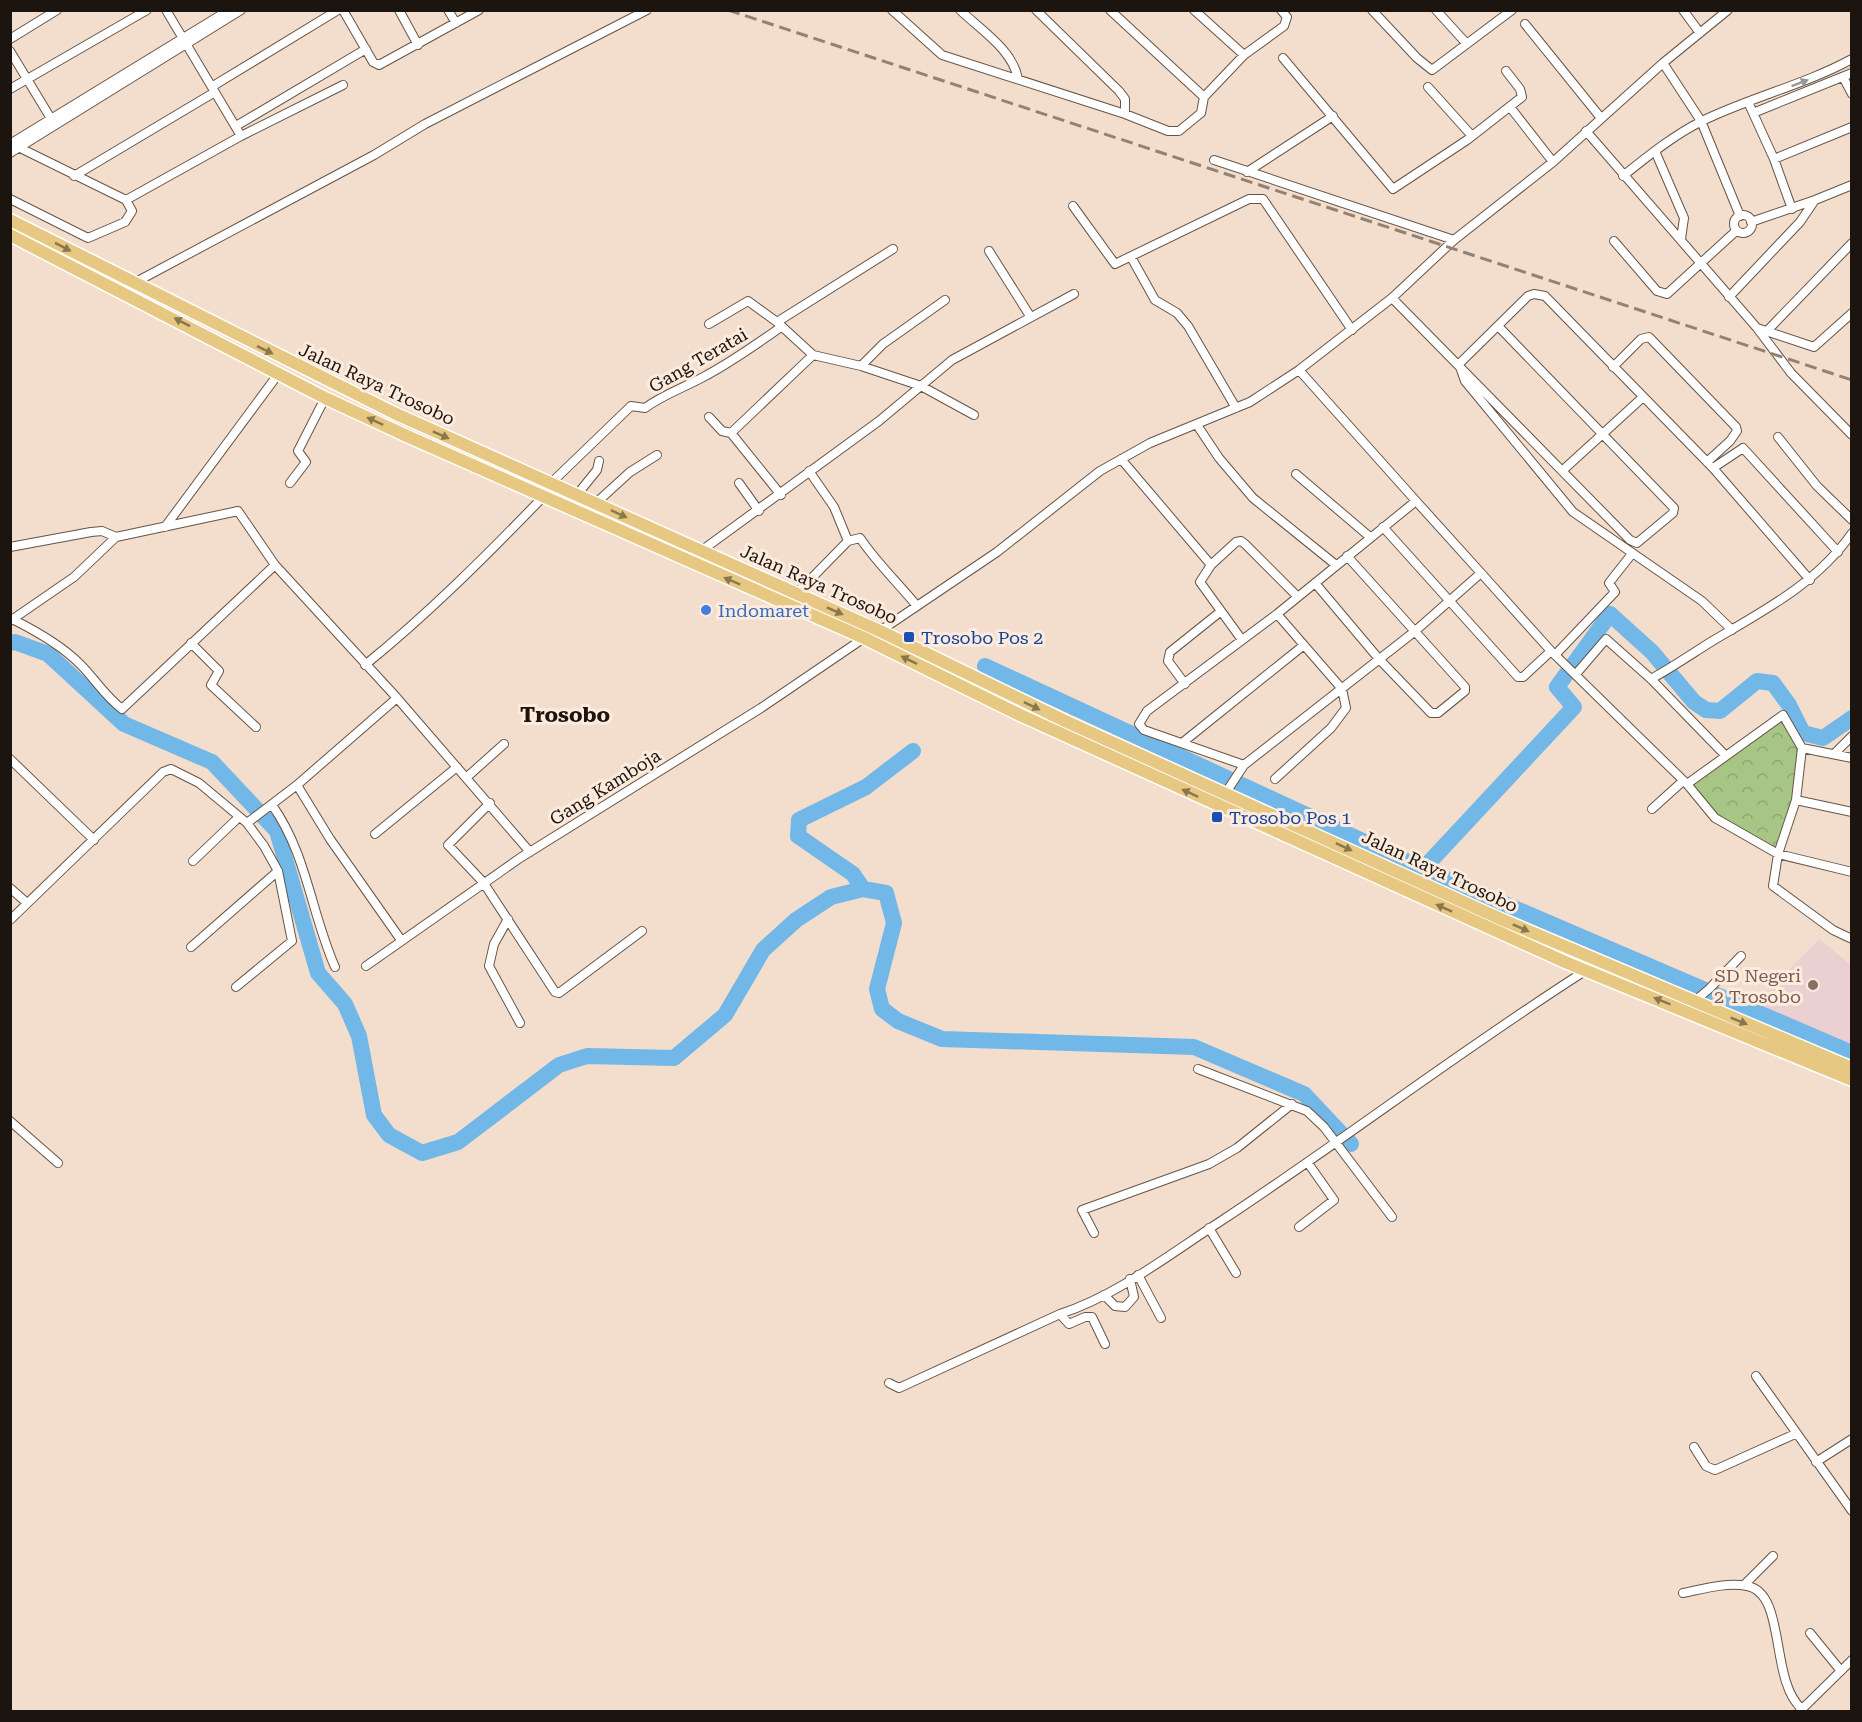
<svg xmlns="http://www.w3.org/2000/svg" width="1862" height="1722" viewBox="0 0 1862 1722" font-family="'Roboto Serif',serif">
  <style>
    .education { fill: #ebd0d1 }
    .park { fill: url(#park-crowns) }
    .lines { fill: none; stroke-linecap: round; stroke-linejoin: round }
    .river { stroke: #71b7e7; stroke-width: 16 }
    .minor-casing { stroke: #675446; stroke-width: 10 }
    .trunk-casing { stroke: #fff; stroke-width: 15 }
    .minor { stroke: #fff; stroke-width: 8 }
    .trunk { stroke: #e6c882; stroke-width: 12 }
    .rail { stroke: #918276; stroke-width: 3; stroke-dasharray: 12 6; stroke-linecap: butt }
    .oneway { fill: #999693 }
    .oneway2 { fill: #8b774e }
    .shop-dot { fill: #3f7fe0; stroke: #fdebde; stroke-width: 2 }
    .transit-dot { fill: #1a4fb4; stroke: #fdebde; stroke-width: 2 }
    .education-dot { fill: #8d6e63; stroke: #fdebde; stroke-width: 2 }
    .labels { text-anchor: middle; dominant-baseline: central; stroke-width: 6; stroke-linejoin: round; paint-order: stroke }
    .street-label { font-size: 18px; fill: #1c150f; stroke: #fdebde }
    .shop-label { font-size: 18px; fill: #366cbe; stroke: #fdebde; text-anchor: start }
    .transit-label { font-size: 18px; fill: #164399; stroke: #fdebde; text-anchor: start }
    .education-label { font-size: 18px; fill: #785e54; stroke: #fdebde; text-anchor: end }
    .quarter-label { font-size: 21px; font-weight: bold; fill: #1c150f; stroke: #fdebde }
  </style>
  <defs>
    <pattern id="park-crowns" width="20" height="18" patternUnits="userSpaceOnUse" patternTransform="scale(1.5)"><rect width="20" height="18" fill="#a7c584"/><path d="M2 6a3 3 0 1 1 6 0M12 15a3 3 0 1 1 6 0" fill="none" stroke="#8fa871"/></pattern>
  </defs>
  <rect width="100%" height="100%" fill="#f3ddcd"/>
  <path class="education" d="M1819,939L1851,965V1046L1756,1004Z"/>
  <path class="park" d="M1783,716L1801,749L1792,799L1777,852L1717,818L1689,785Z"/>
  <g class="lines">
    <path class="river" d="M10,643L15,642L48,654L124,724L212,762L277,831L318,973L345,1004L359,1036L374,1115L389,1135L422,1153L458,1142L559,1065L587,1056L674,1058L725,1015L763,950L796,920L831,897L863,889L886,893L894,923L877,989L882,1009L898,1021L942,1039L1194,1047L1304,1094L1351,1144
      M985,666L1423,869L1852,1053
      M1423,869L1574,707L1557,687L1610,614L1652,652L1694,702L1706,710L1720,711L1757,681L1773,683L1789,705L1803,733L1823,738L1852,718
      M863,889L853,874L798,836L799,820L866,787L913,751"/>
    <defs>
      <path id="minor" d="M343,10L373,62L379,65L479,10
        M399,10L418,45
        M448,10L456,23
        M892,10L942,55L1125,114L1168,131H1179L1201,113L1204,97L1110,10
        M960,10C981,30 1013,50 1018,79
        M1036,10L1119,91L1125,99V114
        M1194,10L1244,55
        M1372,10L1417,58L1432,70L1512,10
        M1436,10L1466,43
        M1683,10L1700,33
        M1525,24L1601,118
        M10,39L57,10
        M10,51L53,122
        M1283,58L1393,189L1467,140L1522,97L1520,89L1506,71
        M1663,63L1701,121L1740,216
        M1843,77L1852,94
        M213,86L338,10
        M1428,87L1472,136
        M10,89L147,10
        M1204,97L1244,55L1284,26L1287,17L1281,10
        M1748,102L1774,159L1792,209
        M1510,107L1553,162
        M1753,113L1852,73
        M236,126L366,49
        M1586,131L1757,328L1814,347L1852,313
        M241,136L343,85
        M10,143L126,200L132,211L125,222L88,238L10,199
        M10,144L229,10
        M1655,151L1684,218L1681,239
        M10,153L241,10
        M1774,159L1852,127
        M1214,160L1454,240
        M1247,172L1333,116
        M74,176L215,92
        M1623,176C1648,156 1674,135 1702,121C1751,97 1804,85 1852,59
        M126,200L241,136L166,10
        M1073,206L1115,264L1249,199H1263L1352,330
        M1734 224a9 9 0 1 1 18 0a9 9 0 1 1-18 0Z
        M1751,222L1815,200
        M1614,241L1657,291L1667,294L1736,231
        M989,251L1030,316
        M1131,257L1155,300L1177,313L1188,326L1236,408
        M134,283L374,155L425,124L647,10
        M1729,297L1800,222L1815,200L1852,185
        M1392,298L1630,540L1637,543L1673,513L1674,508L1498,326
        M709,324L748,301L777,322
        M1757,328L1791,373L1852,435
        M1767,331L1852,243
        M813,355L861,366L921,386L974,415
        M1459,364L1528,296L1534,294L1545,296L1713,468L1810,580
        M1459,364L1465,381L1573,512L1702,601L1732,630
        M861,366L883,344L945,300
        M1613,367L1641,339L1649,337L1736,427L1737,431L1730,441L1707,462
        M1299,370L1416,501
        M709,417L722,431L731,433
        M1197,425L1219,458L1253,498L1336,565
        M1778,437L1817,486L1852,520
        M1121,459L1211,565
        M1713,468L1743,448L1838,552
        M1562,471L1642,398
        M1296,474L1370,537
        M290,483L306,462L298,451L325,398
        M739,483L759,511
        M550,484L631,406L645,408C664,394 686,387 707,375C733,361 757,344 781,327
        M781,495L731,433L813,355L777,322L893,249
        M576,496L597,470L599,461
        M596,503L630,472L657,455
        M165,527L279,373
        M1383,527L1518,677H1523L1551,651
        M848,541L860,538C877,563 898,583 917,606
        M10,547L91,532L102,531L116,537
        M701,551L879,421L952,360L1074,294
        M1315,583L1379,659L1431,713H1438L1465,691V687L1347,556
        M797,593L848,541L834,507L809,471
        M14,620C38,632 61,645 80,664C95,679 105,696 122,709L275,565
        M10,621L74,577L116,537L238,511L275,565L397,698L530,852
        M880,631L997,552L1100,471L1150,443L1250,402L1299,370L1392,298L1454,240L1553,162L1663,63L1728,10
        M1242,640L1200,582L1211,565L1236,542L1241,541L1245,544L1298,597
        M191,643L219,671L211,685L256,727
        M1555,655L1615,592L1609,583L1631,555
        M365,665C428,614 486,556 542,498
        M1576,674L1606,639L1651,679L1725,755
        M1651,679C1673,667 1693,653 1714,640C1765,610 1817,583 1852,533
        M1185,684L1168,661L1170,652L1220,612
        M1182,743L1304,645
        M1802,748L1852,758
        M1834,754L1852,736
        M10,759L94,840
        M1244,765L1144,730L1139,724L1147,711L1277,614L1416,501L1481,573
        M467,777L504,744
        M1275,779L1331,728L1346,708L1342,689L1277,614
        M1687,784L1783,715L1802,748L1796,800L1778,854L1773,886L1833,930L1852,939
        M297,785L330,839L401,940
        M1225,794L1244,765L1414,632L1481,573L1551,651L1687,784L1715,818L1778,854L1852,872
        M1796,800L1852,812
        M490,803L448,845L483,882L555,992L559,993L642,931
        M272,805C307,854 311,913 335,967
        M1652,809L1683,781
        M247,823L297,785L397,698
        M375,834L457,767
        M193,861L239,817
        M10,888L27,903
        M508,919L494,944L489,966L520,1023
        M10,920L163,772L171,769L199,783L247,823L264,846L278,871L292,941L236,987
        M191,947L278,871
        M366,966L520,858L761,708L864,638
        M1684,1010L1709,989L1741,956
        M1198,1069L1307,1111L1324,1127L1392,1217
        M10,1121L58,1163
        M1299,1227L1334,1200L1308,1163
        M1209,1228L1236,1273
        M1094,1233L1082,1210L1209,1164L1237,1148L1292,1104
        M1138,1275L1161,1318
        M1104,1295L1115,1306L1125,1307L1134,1297L1130,1279
        M1060,1314L1069,1324L1085,1317H1092L1105,1344
        M1756,1376L1852,1511
        M889,1383L899,1388L1060,1314C1118,1295 1170,1254 1221,1221C1344,1140 1461,1050 1585,971
        M1694,1447L1706,1466L1715,1470L1795,1434
        M1816,1462L1852,1439
        M1744,1585L1773,1556
        M1683,1593C1703,1589 1726,1582 1747,1586C1787,1593 1769,1681 1802,1709
        M1810,1633L1841,1671
        M1799,1712L1852,1660"/>
      <path id="trunk" d="M10,220L394,413L880,631L1065,721L1503,920L1852,1068
        M10,235L325,398L409,437L864,638L1020,715L1565,962L1852,1080"/>
    </defs>
    <use href="#minor" class="minor-casing"/>
    <use href="#trunk" class="trunk-casing"/>
    <use href="#minor" class="minor"/>
    <use href="#trunk" class="trunk"/>
    <path class="rail" d="M728,10L1852,380"/>
  </g>
  <defs><path id="oneway-solid" d="M-6-.8H1V-3.2L6.5 0L1 3.2V.8H-6Z" transform="scale(1.5)"/></defs>
  <use class="oneway" href="#oneway-solid" transform="translate(1800 83) rotate(-21)"/>
  <g class="oneway2">
    <use href="#oneway-solid" transform="translate(63 247) rotate(27)"/>
    <use href="#oneway-solid" transform="translate(182 322) rotate(-153)"/>
    <use href="#oneway-solid" transform="translate(265 350) rotate(26)"/>
    <use href="#oneway-solid" transform="translate(375 421) rotate(-155)"/>
    <use href="#oneway-solid" transform="translate(441 435) rotate(24)"/>
    <use href="#oneway-solid" transform="translate(619 514) rotate(25)"/>
    <use href="#oneway-solid" transform="translate(732 581) rotate(-157)"/>
    <use href="#oneway-solid" transform="translate(835 611) rotate(24)"/>
    <use href="#oneway-solid" transform="translate(909 660) rotate(-154)"/>
    <use href="#oneway-solid" transform="translate(1032 706) rotate(26)"/>
    <use href="#oneway-solid" transform="translate(1190 793) rotate(-155)"/>
    <use href="#oneway-solid" transform="translate(1344 847) rotate(25)"/>
    <use href="#oneway-solid" transform="translate(1444 908) rotate(-156)"/>
    <use href="#oneway-solid" transform="translate(1521 928) rotate(24)"/>
    <use href="#oneway-solid" transform="translate(1662 1001) rotate(-158)"/>
    <use href="#oneway-solid" transform="translate(1739 1021) rotate(22)"/>
  </g>
  <circle class="shop-dot" cx="706" cy="610" r="6"/>
  <g class="transit-dot">
    <rect x="903" y="631" width="12" height="12" rx="3"/>
    <rect x="1211" y="811" width="12" height="12" rx="3"/>
  </g>
  <circle class="education-dot" cx="1813" cy="985" r="6"/>
  <g class="labels">
    <g class="street-label">
      <text transform="translate(698 360) rotate(-30)">Gang Teratai</text>
      <text transform="translate(377 384) rotate(25)">Jalan Raya Trosobo</text>
      <text transform="translate(819 584) rotate(24)">Jalan Raya Trosobo</text>
      <text transform="translate(605 787) rotate(-32)">Gang Kamboja</text>
      <text transform="translate(1440 871) rotate(25)">Jalan Raya Trosobo</text>
    </g>
    <g class="shop-label">
      <text x="718" y="610">Indomaret</text>
    </g>
    <g class="transit-label">
      <text x="921" y="637">Trosobo Pos 2</text>
      <text x="1229" y="817">Trosobo Pos 1</text>
    </g>
    <g class="education-label">
      <text x="1801" y="975">SD Negeri<tspan x="1801" dy="21">2 Trosobo</tspan></text>
    </g>
    <g class="quarter-label">
      <text x="565" y="715">Trosobo</text>
    </g>
  </g>
  <rect width="1862" height="1722" fill="none" stroke="#1c150f" stroke-width="24"/>
</svg>
